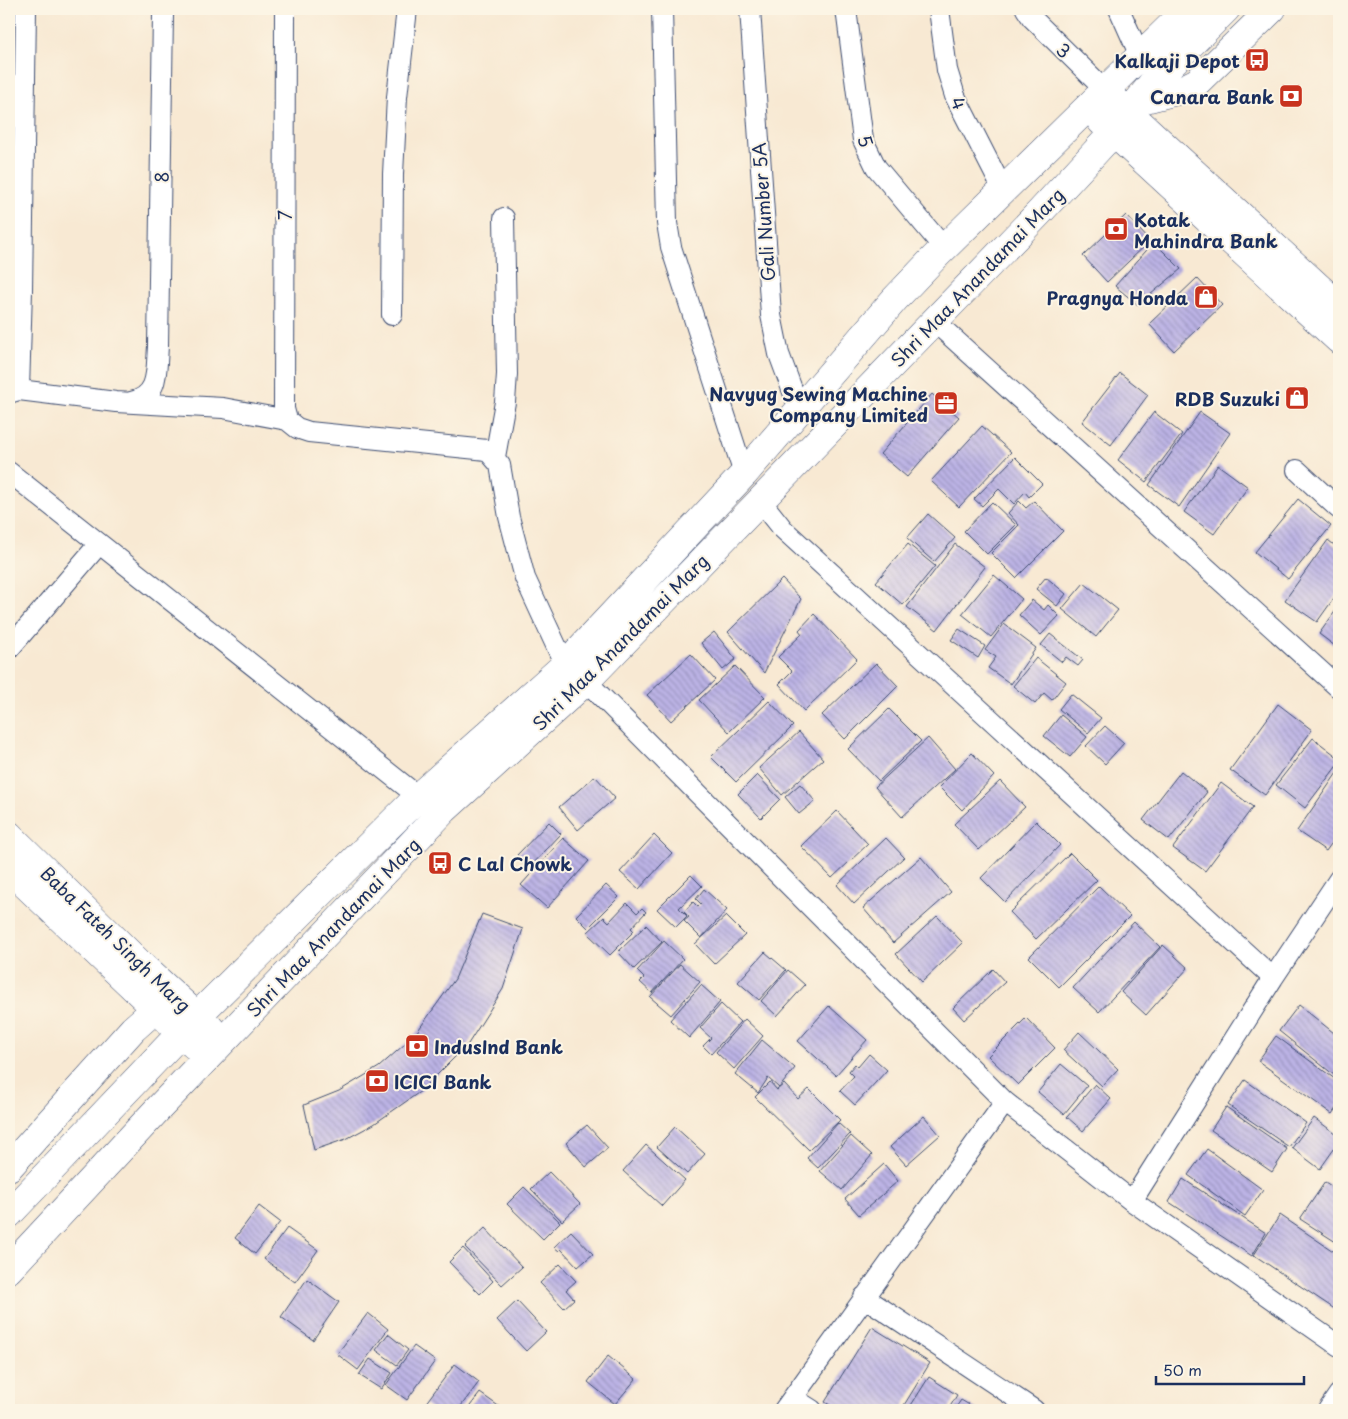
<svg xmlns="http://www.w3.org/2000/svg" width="1348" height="1419" viewBox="0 0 1348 1419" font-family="'Playpen Sans',sans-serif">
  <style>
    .building { fill: url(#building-back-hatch) }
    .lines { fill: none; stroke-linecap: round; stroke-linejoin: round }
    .street-casing { stroke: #3c4b70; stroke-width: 22 }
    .secondary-casing { stroke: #3c4b70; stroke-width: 29 }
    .street { stroke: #fff; stroke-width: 20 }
    .secondary { stroke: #fff; stroke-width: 28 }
    .labels { text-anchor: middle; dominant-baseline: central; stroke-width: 4; stroke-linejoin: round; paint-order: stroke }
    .street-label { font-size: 18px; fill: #1b2f5e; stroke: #fcf5e5 }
    .poi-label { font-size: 18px; font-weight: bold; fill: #1b2f5e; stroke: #fcf5e5; text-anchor: end }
  </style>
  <defs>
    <pattern id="building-back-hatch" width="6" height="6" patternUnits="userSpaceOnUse" patternTransform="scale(1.25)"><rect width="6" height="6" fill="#bcb3e5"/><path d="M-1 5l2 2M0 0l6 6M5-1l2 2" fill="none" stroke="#9892bd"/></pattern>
  </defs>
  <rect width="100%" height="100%" fill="#fcf5e5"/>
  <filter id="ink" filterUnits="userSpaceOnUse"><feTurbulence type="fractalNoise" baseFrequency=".02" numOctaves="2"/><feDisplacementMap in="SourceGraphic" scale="10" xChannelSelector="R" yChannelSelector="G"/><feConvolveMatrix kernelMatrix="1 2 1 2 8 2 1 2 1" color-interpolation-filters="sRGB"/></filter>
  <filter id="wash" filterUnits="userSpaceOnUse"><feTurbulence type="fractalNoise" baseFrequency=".0096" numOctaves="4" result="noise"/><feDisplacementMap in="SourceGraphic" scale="20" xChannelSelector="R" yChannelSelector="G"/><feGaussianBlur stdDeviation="1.12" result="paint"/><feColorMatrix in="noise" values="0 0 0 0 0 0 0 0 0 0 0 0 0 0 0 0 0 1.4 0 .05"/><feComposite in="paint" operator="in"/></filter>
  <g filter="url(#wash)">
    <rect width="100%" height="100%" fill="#f8e9d3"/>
    <g id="blocks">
      <path class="building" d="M1126,215L1150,241L1107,282L1083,256Z
        M1154,242L1181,269L1138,305L1115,286Z
        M1197,278L1222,305L1174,351L1149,324Z
        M1120,373L1148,395L1111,445L1082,422Z
        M932,394L959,417L907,477L880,454Z
        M1154,412L1182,434L1146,482L1118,460Z
        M1200,412L1230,433L1179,507L1149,485Z
        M982,426L1011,452L959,507L931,481Z
        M1015,457L1042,484L1029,497L1025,492L1014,504L999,489L982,506L974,499Z
        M1218,465L1248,487L1214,534L1184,512Z
        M1298,499L1331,526L1288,579L1255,552Z
        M1019,501L1026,508L1034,501L1063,531L1016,578L991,553L1019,525L1008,513Z
        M992,502L1016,525L987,554L964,531Z
        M928,514L955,538L934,562L907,538Z
        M1328,540L1339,549V591L1317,622L1285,600Z
        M908,544L935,566L903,605L876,582Z
        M955,544L985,567L937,630L907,607Z
        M994,575L1022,599L991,637L962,614Z
        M1046,577L1066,594L1057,606L1036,589Z
        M782,579L801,599L764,673L728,632Z
        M1084,583L1118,610L1096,637L1062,609Z
        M1032,600L1044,610L1048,605L1059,616L1041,635L1019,615Z
        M1339,606V649L1319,634Z
        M814,614L857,659L804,711L779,684L792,671L778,657L802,634L799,630Z
        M1004,624L1036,648L1011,684L988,668L996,657L985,650Z
        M959,629L985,646L978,658L951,640Z
        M714,632L736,659L723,670L701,643Z
        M1050,634L1083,660L1078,666L1066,657L1062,662L1041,645Z
        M691,654L715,680L671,721L647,695Z
        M1036,658L1066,682L1052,700L1044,693L1035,704L1013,686Z
        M876,663L898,686L845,739L822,715Z
        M735,666L765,697L729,732L699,700Z
        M1071,694L1101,718L1088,733L1059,709Z
        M769,701L793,726L736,782L711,757Z
        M1278,704L1312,730L1265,795L1230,770Z
        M889,709L921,741L879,781L848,749Z
        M1061,715L1087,737L1070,757L1044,736Z
        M1105,726L1124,743L1105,764L1086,746Z
        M799,732L823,759L782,795L759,768Z
        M928,738L955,769L902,817L875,787Z
        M1313,738L1339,758V763L1305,808L1276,785Z
        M972,753L994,776L962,810L939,787Z
        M1339,770V833L1326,851L1297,831Z
        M1181,771L1207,792L1169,840L1143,820Z
        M757,775L780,799L761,818L738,794Z
        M595,776L615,798L578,830L559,807Z
        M1000,781L1025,807L979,850L954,824Z
        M1221,783L1253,807L1205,871L1173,848Z
        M800,784L815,801L799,814L785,797Z
        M837,811L868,844L832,878L801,846Z
        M1036,821L1060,845L1005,902L981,878Z
        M549,822L561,834L530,867L517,855Z
        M654,835L672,853L639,889L620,872Z
        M563,838L589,861L547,908L521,885Z
        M886,838L904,857L854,904L837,885Z
        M1070,853L1097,880L1036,939L1010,912Z
        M921,857L951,892L893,943L863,908Z
        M691,875L702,886L679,908L687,916L676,927L657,909Z
        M606,885L619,897L588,928L576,916Z
        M1099,886L1130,916L1059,987L1029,957Z
        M704,889L727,910L701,938L684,921L689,917L684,912L693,902L698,907L701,904L696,899Z
        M627,903L637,913L642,908L646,912L631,928L634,931L610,955L587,933L604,917L609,922Z
        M482,914L523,929L503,989L468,1044L421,1091L374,1124L346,1139L314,1150L304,1105L339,1091L379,1067L414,1036L455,979Z
        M726,916L745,935L714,964L695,944Z
        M937,916L963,943L922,982L896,954Z
        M1134,922L1160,947L1099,1012L1073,988Z
        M646,925L662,942L634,969L618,952Z
        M664,941L683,959L652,993L640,982L644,978L637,971Z
        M1163,945L1188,968L1146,1015L1121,992Z
        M765,952L786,970L759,1000L738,982Z
        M680,964L700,982L671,1015L650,997Z
        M993,969L1005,982L964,1020L953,1008Z
        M788,970L805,985L777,1016L761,1001Z
        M701,985L720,1002L689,1038L670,1020Z
        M721,1004L740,1022L711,1054L703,1046L711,1038L700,1028Z
        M1299,1005L1339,1037V1079L1279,1031Z
        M829,1006L867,1040L836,1075L798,1041Z
        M1026,1018L1055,1048L1018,1085L988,1056Z
        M745,1019L763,1036L734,1069L716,1052Z
        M1079,1032L1118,1069L1102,1086L1063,1050Z
        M1276,1036L1339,1082V1104L1332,1114L1258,1061Z
        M762,1040L795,1068L779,1088L768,1078L758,1093L735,1074Z
        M869,1054L887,1070L855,1105L840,1091L854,1076L849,1071L855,1064L858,1067Z
        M1061,1064L1087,1086L1064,1114L1038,1092Z
        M1245,1080L1306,1123L1289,1147L1228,1105Z
        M770,1082L777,1090L784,1084L798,1099L809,1089L840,1120L809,1150L755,1097Z
        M1095,1084L1111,1099L1083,1131L1067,1117Z
        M1226,1107L1287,1149L1272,1172L1211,1130Z
        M924,1116L940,1135L906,1165L890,1147Z
        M1314,1118L1339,1136V1142L1320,1169L1292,1148Z
        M838,1123L850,1134L818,1168L807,1158Z
        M587,1125L608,1148L586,1167L566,1143Z
        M675,1127L705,1154L687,1174L657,1147Z
        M851,1136L872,1155L842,1190L820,1171Z
        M646,1145L685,1180L662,1206L623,1171Z
        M1207,1149L1263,1190L1245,1216L1188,1175Z
        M884,1164L898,1181L859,1215L845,1199Z
        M549,1172L580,1204L562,1221L531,1189Z
        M1183,1179L1266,1233L1252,1256L1169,1202Z
        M1325,1182L1339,1191V1244L1300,1219Z
        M524,1187L560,1222L543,1239L507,1204Z
        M259,1206L280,1222L255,1254L235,1238Z
        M1280,1215L1339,1255V1312L1254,1255Z
        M287,1228L318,1250L295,1282L264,1259Z
        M485,1228L522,1267L502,1285L465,1247Z
        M571,1231L593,1254L578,1267L561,1249L559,1251L554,1247Z
        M463,1248L493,1281L480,1294L449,1262Z
        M560,1264L576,1281L566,1290L574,1299L564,1308L540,1283Z
        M307,1279L339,1302L313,1340L281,1317Z
        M517,1301L546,1332L526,1351L497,1320Z
        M368,1313L388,1329L358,1370L337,1354Z
        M872,1327L930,1363L901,1410H838L825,1402Z
        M388,1334L408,1350L397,1365L376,1350Z
        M414,1346L435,1361L407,1400L386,1385Z
        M608,1356L636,1379L615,1404L588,1382Z
        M370,1359L392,1373L381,1389L359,1375Z
        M455,1364L479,1382L458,1410H433L425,1404Z
        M929,1377L957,1395L948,1410H908Z
        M480,1393L504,1410H467Z
        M961,1400L978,1410H954Z"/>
    </g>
  </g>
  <g filter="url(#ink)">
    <use href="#blocks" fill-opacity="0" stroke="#3c4b70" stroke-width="1"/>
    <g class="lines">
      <defs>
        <path id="street" d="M285,9L284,409L287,420
          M662,9L667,223L671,247L744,474
          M750,9L771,315L779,354L800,411
          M846,9L863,140L876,167L944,248
          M939,9L947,70L955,96L1003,190
          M1026,9L1032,18L1104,89
          M1119,9L1140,56
          M392,315L393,174L397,97L407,9
          M934,321L1339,688
          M19,390L22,290L26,9
          M9,393L19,390L116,402L223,408L287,420L297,428L309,432L487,450L500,465L509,517L525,578L565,665
          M131,402C160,396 156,370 158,346L163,14L165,9
          M495,457L505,402L507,374L504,218
          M1297,470L1339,509
          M9,472L429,805
          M760,500L783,529L1273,978
          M9,649L99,544
          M586,681L1005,1102L1132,1201L1339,1346
          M1132,1201L1273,978L1339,879
          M864,1297L1034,1410
          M793,1398L812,1410
          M784,1410L1005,1102
          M1328,1410L1339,1394"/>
        <path id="secondary" d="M1116,101L1339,306
          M1138,101L1181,90L1197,82L1272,9
          M1101,121L1339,340
          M9,835L140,964L210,1028
          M9,869L194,1045
          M9,1167L133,1029L169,997
          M9,1214L197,1016L419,796L565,665L744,474L895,299L935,257L1188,9
          M9,1269L157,1110L444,810L586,681L1039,213L1113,133L1154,81L1226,9"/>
      </defs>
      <use href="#street" class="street-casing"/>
      <use href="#secondary" class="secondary-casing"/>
      <use href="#street" class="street"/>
      <use href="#secondary" class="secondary"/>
    </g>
  </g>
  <defs>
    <symbol id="bus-square" viewBox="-11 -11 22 22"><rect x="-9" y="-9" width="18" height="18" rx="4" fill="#c8321e" stroke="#fcf5e5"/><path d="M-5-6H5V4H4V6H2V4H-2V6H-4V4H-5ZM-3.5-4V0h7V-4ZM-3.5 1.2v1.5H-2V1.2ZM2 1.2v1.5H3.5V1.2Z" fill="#fff"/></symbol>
    <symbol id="bank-square" viewBox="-11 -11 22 22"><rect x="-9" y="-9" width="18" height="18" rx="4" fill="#c8321e" stroke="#fcf5e5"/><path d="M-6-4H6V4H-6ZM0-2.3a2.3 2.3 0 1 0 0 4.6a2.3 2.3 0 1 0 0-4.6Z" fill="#fff"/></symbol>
    <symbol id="shop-square" viewBox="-11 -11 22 22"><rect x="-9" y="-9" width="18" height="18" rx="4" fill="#c8321e" stroke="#fcf5e5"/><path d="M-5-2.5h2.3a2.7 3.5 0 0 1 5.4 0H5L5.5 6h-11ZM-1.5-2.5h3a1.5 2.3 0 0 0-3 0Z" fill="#fff"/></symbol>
    <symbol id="office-square" viewBox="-11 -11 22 22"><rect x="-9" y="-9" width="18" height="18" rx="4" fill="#c8321e" stroke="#fcf5e5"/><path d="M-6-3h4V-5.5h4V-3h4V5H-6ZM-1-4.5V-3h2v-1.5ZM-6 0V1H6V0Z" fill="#fff"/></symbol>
  </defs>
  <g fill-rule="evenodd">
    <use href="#bus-square" x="1243" y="46" width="28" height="28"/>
    <use href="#bank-square" x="1277" y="82" width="28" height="28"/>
    <use href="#bank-square" x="1102" y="215" width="28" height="28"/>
    <use href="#shop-square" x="1192" y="283" width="28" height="28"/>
    <use href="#shop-square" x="1283" y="384" width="28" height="28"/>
    <use href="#office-square" x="932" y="389" width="28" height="28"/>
    <use href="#bus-square" x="426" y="849" width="28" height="28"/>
    <use href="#bank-square" x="403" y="1032" width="28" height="28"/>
    <use href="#bank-square" x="363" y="1067" width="28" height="28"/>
  </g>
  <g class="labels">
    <g class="street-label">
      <text transform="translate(1064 50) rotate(44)">3</text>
      <text transform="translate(959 103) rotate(66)">4</text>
      <text transform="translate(866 141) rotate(74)">5</text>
      <text transform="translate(161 177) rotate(-89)">8</text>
      <text transform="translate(763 212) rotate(-94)">Gali Number 5A</text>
      <text transform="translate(284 215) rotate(-90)">7</text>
      <text transform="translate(977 277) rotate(-46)">Shri Maa Anandamai Marg</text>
      <text transform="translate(620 642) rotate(-45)">Shri Maa Anandamai Marg</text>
      <text transform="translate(333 927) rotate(-46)">Shri Maa Anandamai Marg</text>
      <text transform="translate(116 939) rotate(44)">Baba Fateh Singh Marg</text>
    </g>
    <g class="poi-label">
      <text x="1240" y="60">Kalkaji Depot</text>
      <text x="1274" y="96">Canara Bank</text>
      <text x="1134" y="219" text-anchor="start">Kotak<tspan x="1134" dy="21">Mahindra Bank</tspan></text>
      <text x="1188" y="297">Pragnya Honda</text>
      <text x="928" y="393">Navyug Sewing Machine<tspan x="928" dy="21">Company Limited</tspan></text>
      <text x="1280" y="398">RDB Suzuki</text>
      <text x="458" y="863" text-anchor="start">C Lal Chowk</text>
      <text x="434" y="1046" text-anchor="start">IndusInd Bank</text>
      <text x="394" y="1081" text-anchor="start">ICICI Bank</text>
    </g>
  </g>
  <rect width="1348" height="1419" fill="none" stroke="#fcf5e5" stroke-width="30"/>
  <path d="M1156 1376v8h148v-8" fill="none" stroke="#1b2f5e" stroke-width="2.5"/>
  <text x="1163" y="1376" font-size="15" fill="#1b2f5e" stroke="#fcf5e5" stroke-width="4" paint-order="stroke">50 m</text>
</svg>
